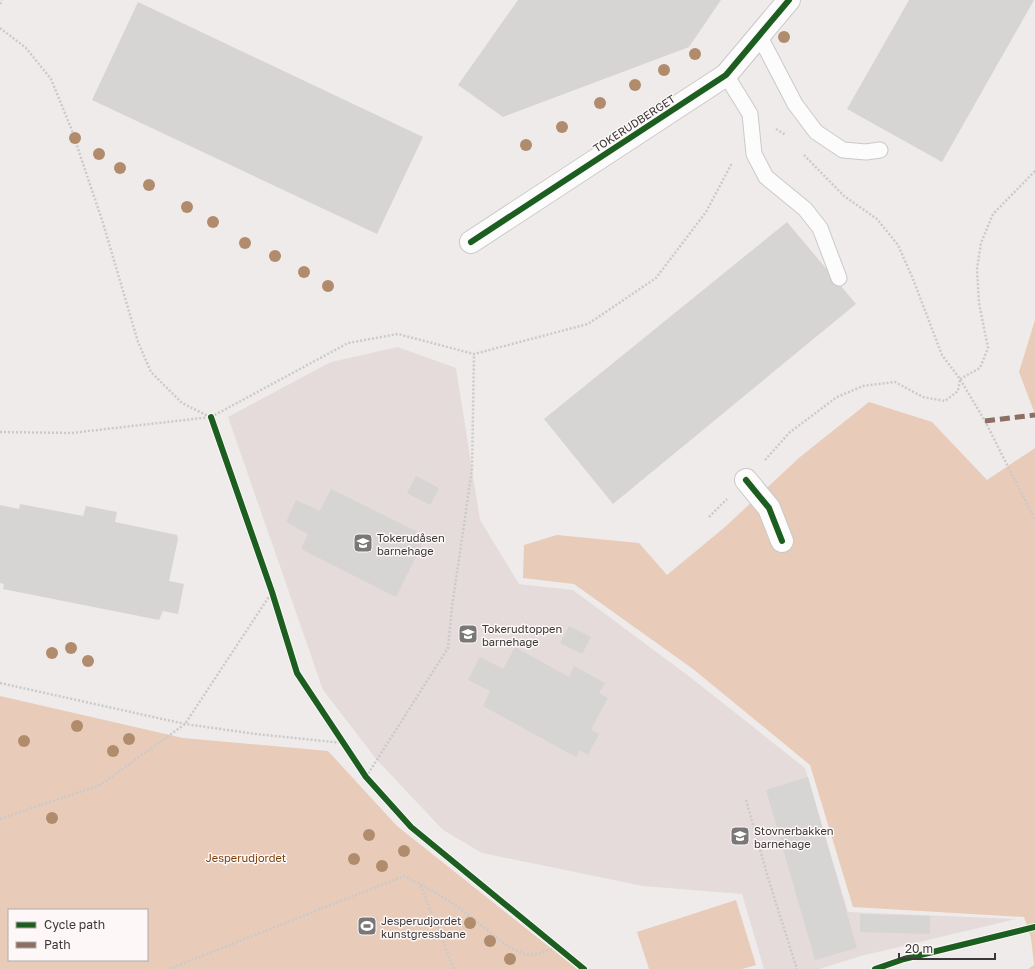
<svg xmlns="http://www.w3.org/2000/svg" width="1035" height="969" viewBox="0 0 1035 969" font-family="'Golos Text',sans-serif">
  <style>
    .built { fill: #e5dbdb }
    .green { fill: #e8cbb9; fill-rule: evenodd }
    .building { fill: #d7d4d4 }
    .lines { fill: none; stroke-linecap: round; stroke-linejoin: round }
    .lane-casing { stroke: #cbc8c8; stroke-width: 17 }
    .street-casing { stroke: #cbc8c8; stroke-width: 24 }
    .path { stroke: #cbcaca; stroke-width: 2.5; stroke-dasharray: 2 2; stroke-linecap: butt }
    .lane { stroke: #fdfcfc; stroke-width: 15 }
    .street { stroke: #fdfcfc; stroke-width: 22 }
    .quiet { stroke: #8d6e63; stroke-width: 5; stroke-dasharray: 10 5; stroke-linecap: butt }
    .cycleway-casing { stroke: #fdf7f7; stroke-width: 8 }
    .cycleway { stroke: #1b5e20; stroke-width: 6 }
    .tree { fill: #b18c6c }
    .labels { text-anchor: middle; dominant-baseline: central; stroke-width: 3; stroke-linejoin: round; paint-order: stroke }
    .street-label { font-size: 11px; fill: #3a3838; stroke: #fdf7f7 }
    .poi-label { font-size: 11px; fill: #3a3838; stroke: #fdf7f7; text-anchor: start }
    .park-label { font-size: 11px; fill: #7f3f05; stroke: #fdf7f7 }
  </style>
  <rect width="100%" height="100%" fill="#efebeb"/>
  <path class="built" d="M398,347L456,368L480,520L519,584L573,590L690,677L805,768L848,912L1016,919L861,956L819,969H764L742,894L643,886L482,853L443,830L377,760L323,690L228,417L331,362Z"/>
  <path class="green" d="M1035,320V414L1019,372Z
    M869,402L932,422L987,480L1035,448V969H1028L1034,965L1031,938L1024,917L853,907L810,765L693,669L574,584L523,578L524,545L557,535L639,543L667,575L725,527L800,457Z
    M0,696L183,738L328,751L397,826L577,969H0ZM9,910H147V960H9Z
    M736,900L756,965L742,969H649L637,932Z"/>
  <path class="building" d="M518,0H721L689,47L503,117L458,85Z
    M909,0H1034L942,162L847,109Z
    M138,2L423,137L377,234L92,100Z
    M787,222L856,304L613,504L544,419Z
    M416,476L439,488L430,505L407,493Z
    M331,489L426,536L396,597L301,549L308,534L286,522L296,500L320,511Z
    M20,504L83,516L86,506L117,512L115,522L177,535L178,539L169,581L184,584L178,614L163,611L159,620L3,589L4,584L0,583V505L19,509Z
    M569,626L591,637L582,654L560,643Z
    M515,647L569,677L574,666L605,683L599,693L608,698L591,729L599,734L588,755L580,750L576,757L483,706L490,691L468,680L480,657L503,669Z
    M808,777L857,948L815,960L766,790Z
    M860,914L930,916V934L860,932Z"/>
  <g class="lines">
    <defs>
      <path id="lane" d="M759,35L795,104L816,132L843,150L866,152L880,150
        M726,75L750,114L754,154L766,177L805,209L820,228L839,278"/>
      <path id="street" d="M471,242L726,75L789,0
        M746,480L769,508L782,541"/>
    </defs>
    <use href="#lane" class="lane-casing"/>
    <use href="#street" class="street-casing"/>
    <path class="path" d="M0,4L2,0
      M0,28L26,48L51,79L71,128L103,223L138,342L151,372L182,403L210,417
      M776,129L786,135
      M804,155L844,196L877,219L898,245L913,279L942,355L960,379L985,421L1035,520
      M960,379L980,368L988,348L979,303L977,269L981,243L993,214L1035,171
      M0,432L71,433L211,417L348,343L398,334L474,354L588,324L656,278L706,212L732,163
      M765,460L789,433L837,397L863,386L895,382L923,397L945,401L958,391L960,380
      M709,517L727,499
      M0,683L185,724L256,734L343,743
      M366,777L448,648L452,607L472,469L474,354
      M746,800L769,881L797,969
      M0,819L100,785L185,724L272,592
      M421,884L457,906L509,947L527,955L538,954L557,947
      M169,969L404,876L420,884L454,969"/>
    <use href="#lane" class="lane"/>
    <use href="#street" class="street"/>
    <path class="quiet" d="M985,421L1035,415"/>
    <defs>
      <path id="cycleway" d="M471,242L726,75L789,0
        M211,417L272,592L297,673L366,777L411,827L584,969
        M746,480L769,508L782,541
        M875,969L904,959L1035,927"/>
    </defs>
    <use href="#cycleway" class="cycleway-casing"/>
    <use href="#cycleway" class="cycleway"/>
  </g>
  <g class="tree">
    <circle cx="784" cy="37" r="6"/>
    <circle cx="695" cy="54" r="6"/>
    <circle cx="664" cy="70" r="6"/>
    <circle cx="635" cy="85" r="6"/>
    <circle cx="600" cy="103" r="6"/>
    <circle cx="562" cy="127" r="6"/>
    <circle cx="75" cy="138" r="6"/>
    <circle cx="526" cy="145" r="6"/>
    <circle cx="99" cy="154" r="6"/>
    <circle cx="120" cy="168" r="6"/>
    <circle cx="149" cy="185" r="6"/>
    <circle cx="187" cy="207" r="6"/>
    <circle cx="213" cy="222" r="6"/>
    <circle cx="245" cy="243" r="6"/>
    <circle cx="275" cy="256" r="6"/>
    <circle cx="304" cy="272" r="6"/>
    <circle cx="328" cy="286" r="6"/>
    <circle cx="71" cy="648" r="6"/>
    <circle cx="52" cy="653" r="6"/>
    <circle cx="88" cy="661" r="6"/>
    <circle cx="77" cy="726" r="6"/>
    <circle cx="129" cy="739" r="6"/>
    <circle cx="24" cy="741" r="6"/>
    <circle cx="113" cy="751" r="6"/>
    <circle cx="52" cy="818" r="6"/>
    <circle cx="369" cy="835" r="6"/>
    <circle cx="404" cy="851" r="6"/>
    <circle cx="354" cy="859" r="6"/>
    <circle cx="382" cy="866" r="6"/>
    <circle cx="470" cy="923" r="6"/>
    <circle cx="490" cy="941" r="6"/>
    <circle cx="510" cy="959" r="6"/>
  </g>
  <defs>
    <symbol id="school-square" viewBox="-11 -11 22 22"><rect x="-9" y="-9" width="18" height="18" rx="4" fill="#797777" stroke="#fdf7f7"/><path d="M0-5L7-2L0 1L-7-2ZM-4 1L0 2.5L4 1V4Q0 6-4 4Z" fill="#fff"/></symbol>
    <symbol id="stadium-square" viewBox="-11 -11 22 22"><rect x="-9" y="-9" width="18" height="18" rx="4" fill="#797777" stroke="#fdf7f7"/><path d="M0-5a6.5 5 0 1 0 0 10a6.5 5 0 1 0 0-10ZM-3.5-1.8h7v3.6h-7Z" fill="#fff"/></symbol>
  </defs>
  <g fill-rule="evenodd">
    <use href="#school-square" x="352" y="532" width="22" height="22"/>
    <use href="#school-square" x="457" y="623" width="22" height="22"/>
    <use href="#school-square" x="729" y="825" width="22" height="22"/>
    <use href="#stadium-square" x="356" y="915" width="22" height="22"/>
  </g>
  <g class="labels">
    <g class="street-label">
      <text transform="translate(634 123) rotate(-33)">TOKERUDBERGET</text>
    </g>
    <g class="poi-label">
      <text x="377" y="537">Tokerudåsen<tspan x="377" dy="13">barnehage</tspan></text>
      <text x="482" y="628">Tokerudtoppen<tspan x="482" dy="13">barnehage</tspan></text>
      <text x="754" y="830">Stovnerbakken<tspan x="754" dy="13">barnehage</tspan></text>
      <text x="381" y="920">Jesperudjordet<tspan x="381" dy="13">kunstgressbane</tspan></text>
    </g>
    <g class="park-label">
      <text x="246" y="857">Jesperudjordet</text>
    </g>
  </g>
  <rect x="8" y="909" width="140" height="52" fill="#fdf7f7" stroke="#afabab"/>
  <rect x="16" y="922" width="20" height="6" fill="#1b5e20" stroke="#afabab"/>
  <text x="44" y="929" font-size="12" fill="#3a3838">Cycle path</text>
  <rect x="16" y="942" width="20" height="6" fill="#8d6e63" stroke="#afabab"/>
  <text x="44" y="949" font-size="12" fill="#3a3838">Path</text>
  <path d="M899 953v6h96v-6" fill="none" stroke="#3a3838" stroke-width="2"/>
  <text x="905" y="953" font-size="12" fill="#3a3838" stroke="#fdf7f7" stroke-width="3" paint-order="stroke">20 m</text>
</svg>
